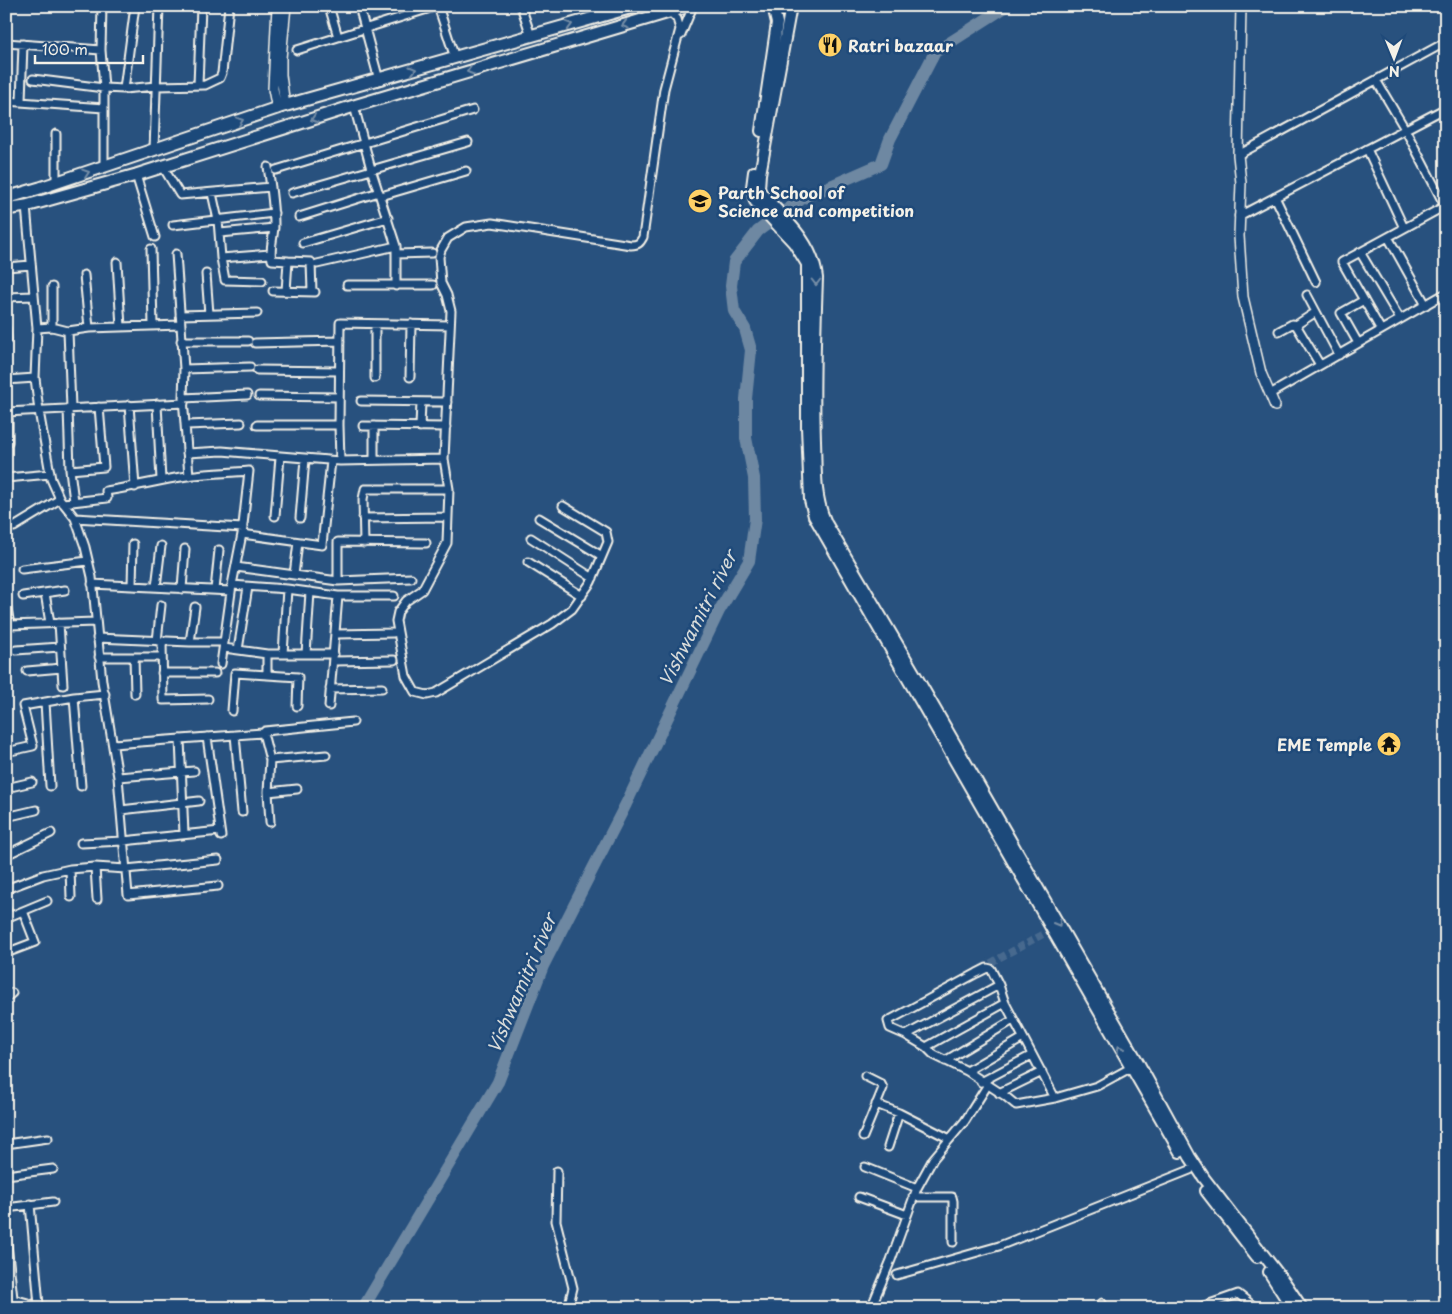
<svg xmlns="http://www.w3.org/2000/svg" width="1452" height="1314" viewBox="0 0 1452 1314" font-family="'Playpen Sans',sans-serif">
  <style>
    .lines { fill: none; stroke-linecap: round; stroke-linejoin: round }
    .river { stroke: #6e88a2; stroke-width: 12 }
    .minor-tunnel { stroke: #47698e; stroke-width: 7; stroke-dasharray: 7 3.5; stroke-linecap: butt }
    .minor-casing { stroke: #f4f1e8; stroke-width: 11 }
    .tertiary-casing { stroke: #f4f1e8; stroke-width: 12 }
    .secondary-casing { stroke: #f4f1e8; stroke-width: 14 }
    .primary-casing { stroke: #f4f1e8; stroke-width: 15 }
    .minor { stroke: #1f4a7a; stroke-width: 7 }
    .tertiary { stroke: #1f4a7a; stroke-width: 9 }
    .secondary { stroke: #1f4a7a; stroke-width: 10 }
    .primary { stroke: #1f4a7a; stroke-width: 11 }
    .oneway { stroke: #748da6 }
    .labels { text-anchor: middle; dominant-baseline: central; stroke-width: 5; stroke-linejoin: round; paint-order: stroke }
    .poi-label { font-size: 16px; font-weight: bold; fill: #f4f1e8; stroke: #1f4a7a; text-anchor: start }
    .water-label { font-size: 18px; font-style: italic; fill: #d9dcda; stroke: #1f4a7a }
  </style>
  <rect width="100%" height="100%" fill="#28517e"/>
  <filter id="ink" filterUnits="userSpaceOnUse"><feTurbulence type="fractalNoise" baseFrequency=".02" numOctaves="2"/><feDisplacementMap in="SourceGraphic" scale="10" xChannelSelector="R" yChannelSelector="G"/><feConvolveMatrix kernelMatrix="1 2 1 2 8 2 1 2 1" color-interpolation-filters="sRGB"/></filter>
  <g filter="url(#ink)">
    <g class="lines">
      <path class="river" d="M363,1308L498,1082L543,966L626,804L719,611L749,561L755,519L754,478L746,438V399L751,350L745,329L734,311L731,286L734,262L758,231L803,198L881,164L890,139L935,52L1007,6"/>
      <path class="minor-tunnel" d="M981,968L1051,930"/>
      <defs>
        <path id="minor" d="M102,6L101,50L104,88V167
          M329,6L338,37
          M359,6L379,80
          M438,6L455,58
          M521,6L531,36
          M681,35L693,6
          M6,43L101,50
          M297,50L437,6
          M33,79L104,88L124,89L135,6
          M1376,80L1405,129L1445,206L1342,262L1381,330
          M198,85L201,6
          M124,89L156,86L205,85L220,78L222,73L229,6
          M6,101L104,108
          M21,101L23,44
          M354,106L371,169L396,246V286
          M56,134V183
          M1367,149L1404,228
          M154,150L159,6
          M1238,155L1446,42
          M163,167L180,195L271,187
          M268,167C271,186 274,206 274,225C274,237 269,248 272,260L288,261L286,291
          M276,170L473,110
          M136,175L155,237
          M212,193L218,220L221,258L225,280L262,281
          M292,193L468,142
          M381,196L466,171
          M1275,197L1316,282
          M26,206L37,328L35,378L39,411L51,479L60,499L75,518L85,547L92,577L102,681L118,777L128,895L218,886
          M1239,216L1446,108
          M299,217L379,192
          M173,225L274,213
          M220,233L274,228
          M1388,237L1426,305
          M303,243L388,218
          M151,249L153,325
          M1360,252L1400,319
          M176,254L184,369L183,398L189,476
          M396,254L432,253
          M221,258L270,254
          M288,261L311,262L312,292
          M117,262L121,327
          M317,264L396,246
          M6,267L31,265
          M206,274L209,314
          M84,275L89,328
          M347,285H433
          M52,287V327
          M273,291L315,292
          M1307,295L1339,355
          M6,297L34,296
          M180,315L257,313
          M375,324V378
          M1296,325L1316,312
          M6,328L7,340
          M37,328L52,327L68,331L89,328L181,325
          M68,331L71,408
          M1279,331L1292,324L1296,325L1320,365
          M181,341H248
          M255,343L340,341
          M1358,343L1341,313L1364,300
          M184,369L250,367
          M257,370L339,371
          M410,377L411,324
          M6,380L35,378
          M1270,394L1446,293
          M259,396L339,397
          M183,398L247,395
          M361,401L447,402
          M157,404L161,480
          M129,405L135,487
          M68,408L70,470L74,501
          M6,412L184,403
          M8,412V442
          M186,425L241,423
          M257,425H339
          M363,426L446,427
          M374,426V460
          M420,427L421,402
          M187,453L222,451L340,461L444,459
          M340,461L339,425L340,323L450,325
          M70,470L104,467L99,407
          M6,478L50,474
          M63,503L107,498L106,491C133,487 160,480 187,476C207,473 228,473 249,471L242,534L232,585L221,664
          M563,506L606,532L608,542L591,582L572,609L552,624L436,693L427,695L415,692L406,676L396,621L398,612L406,601L422,590L447,543L449,489L444,459L451,311L447,295L441,283L439,257L441,250L448,238L466,227L492,223L631,245C638,245 640,243 643,237L664,89L680,29L677,19L670,12
          M275,516L280,457
          M75,518L243,528
          M300,518L305,459
          M363,518L447,517
          M539,518L602,556
          M6,527H14L60,499
          M242,534L322,545L331,461
          M531,538L593,578
          M364,543L363,499L365,489H449
          M528,562L582,596
          M236,567L338,581L411,578
          M22,569L88,561
          M294,575L298,542
          M338,581V542L426,543
          M92,584L231,591
          M232,585L287,589L338,596H394
          M132,586L133,544
          M156,587L161,546
          M182,589L185,549
          M215,590L219,550
          M45,593L50,623
          M23,596L65,590
          M6,603L10,625L95,622
          M59,623L63,685
          M336,634L393,633
          M97,638L190,642H224
          M157,641L161,605
          M162,641L163,700L208,699
          M190,642L195,607
          M224,648L267,654H334
          M16,650L60,647
          M238,650L248,587
          M283,654L287,589
          M306,654L310,592
          M99,657H162
          M134,657L135,694
          M333,661L394,660
          M27,671L62,668
          M162,673H215
          M267,675V654
          M330,689L382,688
          M74,697L81,786
          M45,702L50,786
          M329,706L338,596
          M232,711L235,673L298,677L297,706
          M235,735L242,812
          M207,737L221,836
          M180,739L184,834
          M113,744L263,733
          M6,752L33,746L23,706L74,697L105,694
          M270,760L326,755
          M118,777L194,771
          M6,788L32,782
          M268,792L297,789
          M121,810L199,801
          M6,817L36,810
          M270,822L268,792L270,760L263,733L265,731L353,722
          M81,843L123,841L220,831
          M6,855L51,833
          M95,867L97,899
          M70,869L71,897
          M6,889L43,875L70,869L95,867L126,869L218,860
          M6,909L9,917
          M6,918L47,901
          M6,953L35,942L23,911
          M6,998L12,993
          M906,1035L999,985
          M926,1047L1005,1003
          M945,1061L1013,1020
          M967,1071L1023,1038
          M981,1082L1032,1055
          M999,1093L1042,1072
          M1055,1098L1016,1105L1005,1096L967,1071L934,1055L926,1047L906,1035L890,1028L888,1021L977,973L987,968L991,969L999,985L1005,1003L1055,1098L1097,1086L1134,1066
          M876,1104L899,1113L950,1139
          M863,1137L883,1088L881,1084L865,1076
          M6,1144L48,1138
          M888,1147L899,1113
          M865,1167L917,1188
          M557,1171L556,1221L573,1288L568,1308
          M6,1175L53,1169
          M859,1197L907,1215
          M913,1197H952L953,1201V1242
          M30,1204L39,1305
          M6,1208L53,1202
          M6,1235L13,1298
          M897,1275L999,1246L1190,1170
          M6,1297L46,1308
          M1102,1303L1104,1308
          M871,1308L891,1260L917,1188L933,1159L965,1121L987,1086
          M1198,1308L1238,1294L1256,1308"/>
        <path id="tertiary" d="M1241,6L1238,155L1241,183L1239,236L1243,297L1261,373L1275,406
          M285,106L281,75V58L286,6
          M277,109L273,89L277,6"/>
        <path id="secondary" d="M791,6L760,174L759,188L761,193C785,219 813,242 817,278C815,332 813,386 815,440C816,468 814,497 826,523L916,676L1139,1064L1190,1157L1204,1178L1286,1284L1302,1308
          M761,131L777,23L773,6
          M754,172L752,187L755,201L794,243L807,264V427L810,500L814,516L1180,1152
          M1206,1191L1257,1257
          M1269,1272L1292,1308"/>
        <path id="primary" d="M6,198L40,188L280,107L636,6
          M6,209L26,206L136,175L354,106L689,6"/>
      </defs>
      <use href="#minor" class="minor-casing"/>
      <use href="#tertiary" class="tertiary-casing"/>
      <use href="#secondary" class="secondary-casing"/>
      <use href="#primary" class="primary-casing"/>
      <use href="#minor" class="minor"/>
      <use href="#tertiary" class="tertiary"/>
      <use href="#secondary" class="secondary"/>
      <use href="#primary" class="primary"/>
    </g>
    <defs><path id="oneway-chevron" d="M-2-3.5L2.5 0L-2 3.5" fill="none" stroke-width="1.6" stroke-linecap="round" stroke-linejoin="round" transform="scale(1.25)"/></defs>
    <g class="oneway">
      <use href="#oneway-chevron" transform="translate(569 25) rotate(-16)"/>
      <use href="#oneway-chevron" transform="translate(625 25) rotate(164)"/>
      <use href="#oneway-chevron" transform="translate(413 70) rotate(-16)"/>
      <use href="#oneway-chevron" transform="translate(470 71) rotate(163)"/>
      <use href="#oneway-chevron" transform="translate(314 119) rotate(162)"/>
      <use href="#oneway-chevron" transform="translate(240 121) rotate(-19)"/>
      <use href="#oneway-chevron" transform="translate(86 173) rotate(-19)"/>
      <use href="#oneway-chevron" transform="translate(816 282) rotate(90)"/>
      <use href="#oneway-chevron" transform="translate(1058 923) rotate(60)"/>
      <use href="#oneway-chevron" transform="translate(1120 1049) rotate(-120)"/>
    </g>
  </g>
  <defs>
    <symbol id="restaurant-disc" viewBox="-11 -11 22 22"><circle r="9.5" fill="#ffd166" stroke="#1f4a7a"/><path d="M-5-6h1v4h1v-4h1v4h1v-4h1v5L-1.5 .5V6h-2V.5L-5-1ZM5-6V6H3V1.5H1.5Q1.5-4 5-6Z" fill="#111"/></symbol>
    <symbol id="school-disc" viewBox="-11 -11 22 22"><circle r="9.5" fill="#ffd166" stroke="#1f4a7a"/><path d="M0-5L7-2L0 1L-7-2ZM-4 1L0 2.5L4 1V4Q0 6-4 4Z" fill="#111"/></symbol>
    <symbol id="temple-disc" viewBox="-11 -11 22 22"><circle r="9.5" fill="#ffd166" stroke="#1f4a7a"/><path d="M0-6L5-2H3V0L6.5 2.5H4V6H1.5V3h-3V6H-4V2.5H-6.5L-3 0V-2H-5Z" fill="#111"/></symbol>
  </defs>
  <g fill-rule="evenodd">
    <use href="#restaurant-disc" x="816" y="31" width="28" height="28"/>
    <use href="#school-disc" x="686" y="187" width="28" height="28"/>
    <use href="#temple-disc" x="1375" y="730" width="28" height="28"/>
  </g>
  <g class="labels">
    <g class="poi-label">
      <text x="848" y="45">Ratri bazaar</text>
      <text x="718" y="192">Parth School of<tspan x="718" dy="18">Science and competition</tspan></text>
      <text x="1372" y="744" text-anchor="end">EME Temple</text>
    </g>
    <g class="water-label">
      <text transform="translate(697 618) rotate(-63)">Vishwamitri river</text>
      <text transform="translate(521 983) rotate(-67)">Vishwamitri river</text>
    </g>
  </g>
  <rect width="1452" height="1314" fill="none" stroke="#1f4a7a" stroke-width="25"/>
  <rect x="12" y="12" width="1427" height="1289" fill="none" stroke="#f4f1e8" stroke-width="2" filter="url(#ink)"/>
  <g transform="translate(1394 58) rotate(179)" stroke="#1f4a7a" stroke-width="4" paint-order="stroke">
  <path d="M0-4L9 19L0 12L-9 19Z" fill="#f4f1e8"/>
  <text y="-8" font-size="14" font-weight="bold" text-anchor="middle" fill="#f4f1e8">N</text>
  </g>
  <path d="M35 55v8h108v-8" fill="none" stroke="#f4f1e8" stroke-width="2.5"/>
  <text x="42" y="55" font-size="15" fill="#f4f1e8" stroke="#1f4a7a" stroke-width="4" paint-order="stroke">100 m</text>
</svg>
